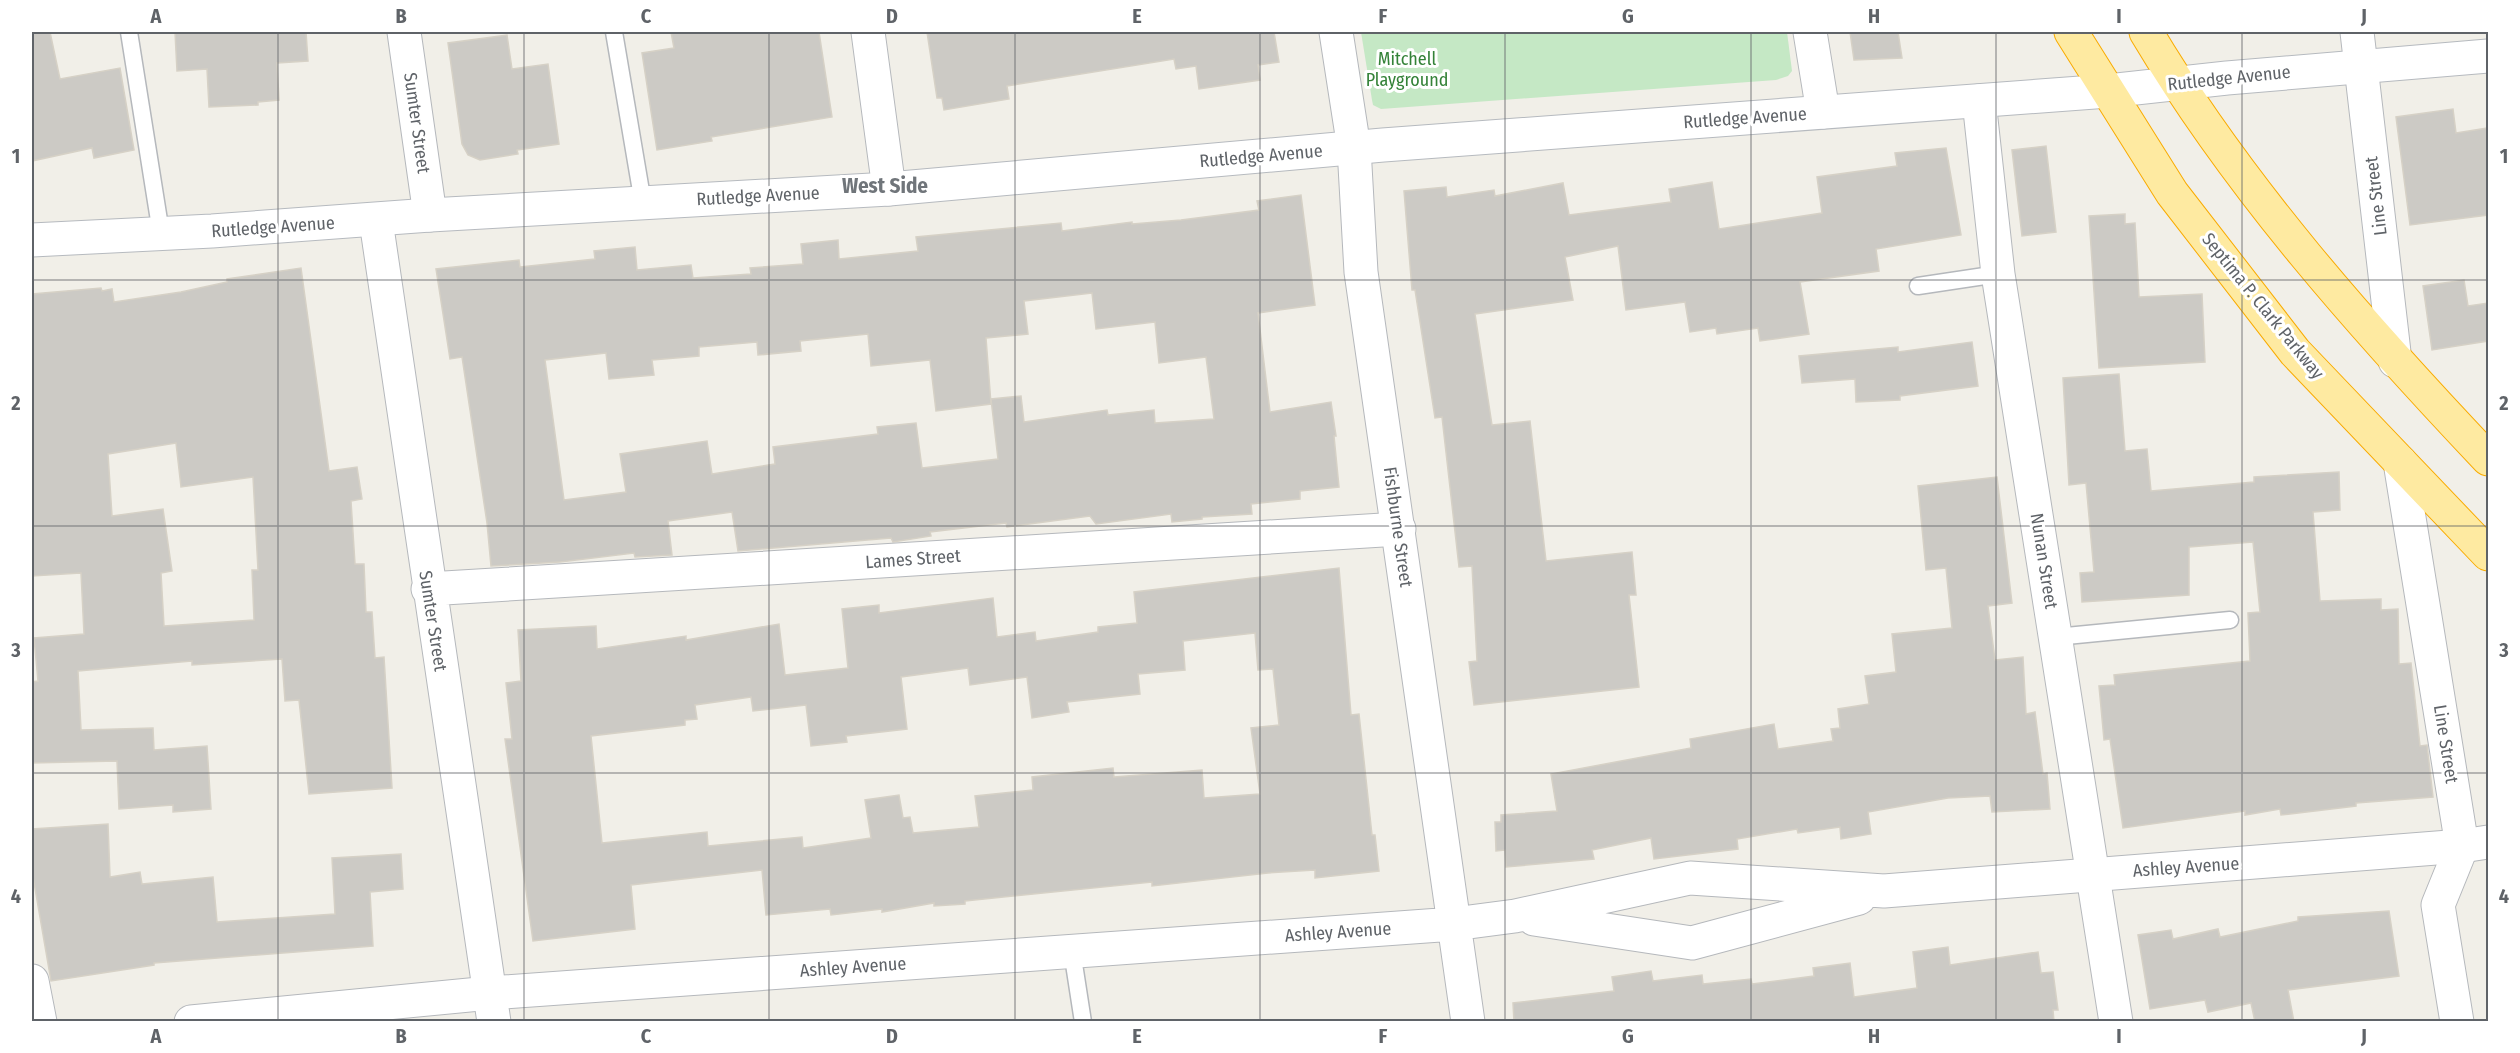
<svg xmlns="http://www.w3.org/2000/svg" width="2520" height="1053" viewBox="0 0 2520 1053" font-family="'Fira Sans Condensed',sans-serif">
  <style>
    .green { fill: #c5e8c5 }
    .building { fill: #cccac5; stroke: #d6d1c6; stroke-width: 1.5; fill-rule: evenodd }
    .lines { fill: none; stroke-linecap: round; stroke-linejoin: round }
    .service-casing { stroke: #b5b8bc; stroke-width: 19 }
    .minor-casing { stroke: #b5b8bc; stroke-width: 35 }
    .tertiary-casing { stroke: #b5b8bc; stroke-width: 35 }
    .secondary-casing { stroke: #b6babf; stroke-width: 35 }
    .trunk-casing { stroke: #f9ab00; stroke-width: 35 }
    .service { stroke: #fff; stroke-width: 16 }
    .minor { stroke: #fff; stroke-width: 33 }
    .tertiary { stroke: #fff; stroke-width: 33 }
    .secondary { stroke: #fff; stroke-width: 33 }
    .trunk { stroke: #feeaa1; stroke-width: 33 }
    .grid { fill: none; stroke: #5f6368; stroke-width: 1.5; stroke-opacity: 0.55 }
    .labels { text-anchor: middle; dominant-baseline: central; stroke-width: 6; stroke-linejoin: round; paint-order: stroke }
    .park-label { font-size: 18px; fill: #348238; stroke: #fff }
    .street-label { font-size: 18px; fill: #5f6368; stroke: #fff }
    .quarter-label { font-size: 21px; font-weight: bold; fill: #70757a; stroke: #fff }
    .neatline { fill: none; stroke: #5f6368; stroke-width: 2 }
    .grid-label { font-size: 20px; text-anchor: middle; font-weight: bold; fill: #5f6368 }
  </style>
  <rect width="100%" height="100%" fill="#f1efe8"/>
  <path class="green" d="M1361,32H1787L1792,71L1788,76L1776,80L1381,109L1373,105L1372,100Z"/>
  <path class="building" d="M32,32H50L60,79L120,68L134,150L94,158L92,148L32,161Z
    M175,32H306L308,61L277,63L279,100L258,102V105L209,107L207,69L177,71Z
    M671,32H819L832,117L711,137L712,141L657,150L642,53L674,48Z
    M927,32H1274L1279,62L1258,65L1260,80L1199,89L1196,66L1176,69L1174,59L1007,86L1009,99L944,110L942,98H937Z
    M1850,32H1898L1902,58L1854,60Z
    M507,35L512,69L548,64L559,144L517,150L518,154L480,160L468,155L462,144L448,43Z
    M2453,109L2456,133L2488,128V215L2410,225L2396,117Z
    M2046,146L2056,232L2022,236L2012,150Z
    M1946,148L1961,235L1876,249L1879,271L1800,282L1809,334L1760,341L1758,328L1717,334L1716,328L1690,332L1685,302L1626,310L1618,246L1565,257L1573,300L1475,314L1492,425L1530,421L1546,561L1632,552L1636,595H1629L1639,687L1474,705L1469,662L1477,661L1472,566L1459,567L1442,417L1435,418L1415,290H1412L1404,191L1446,187L1447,197L1494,190L1495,196L1563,183L1569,215L1671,202L1669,189L1712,182L1719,229L1822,213L1817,177L1897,166L1895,153Z
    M1301,195L1315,305L1258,313L1270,412L1331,402L1336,436H1334L1339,487L1300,491V499L1251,504L1252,514L1202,517V519L1172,522L1171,514L1096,524L1090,516L1007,527L1006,523L930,532L931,536L893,542L891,538L738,551L732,512L668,521L672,555L635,557L634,553L560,562L491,566L487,523L462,357L450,359L436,269L519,260L520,267L595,259L594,251L635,247L637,270L691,265L693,278L751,274L750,268L803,264L801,244L838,240L839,259L918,251L916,237L1061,223L1062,231L1132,222V224L1181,220L1259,210L1257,201ZM1092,293L1096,329L1155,322L1159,363L1206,357L1214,419L1155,423L1154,410L1108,415L1107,410L1024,422L1021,396L991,399L998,459L922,468L916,423L877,427L878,434L773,447L775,464L712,474L707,441L620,454L626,492L564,500L545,360L606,353L609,379L654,375L652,360L699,356V347L757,342L758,355L801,351L800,341L868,334L871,366L930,360L936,411L991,404L986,338L1028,334L1024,301Z
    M2125,214V224L2135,223L2139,297L2202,294L2205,362L2099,368L2089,216Z
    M301,268L329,471L357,467L362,499L351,501L355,564H364L366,612H372L375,658L384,657L392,788L309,794L299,700L285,701L282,659L192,665V661L78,671L81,730L153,728L154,750L207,746L211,809L173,812V805L119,809L117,761L32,763V682L38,681L34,638L84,634L81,573L32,576V294L101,288L102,291L112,289L114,302L181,292L227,282V279ZM176,443L181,487L253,477L258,570H252L254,620L164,626L161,573L172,571L163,509L112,516L108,454Z
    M2464,280L2468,306L2488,303V341L2432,350L2423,286Z
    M1972,342L1978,386L1900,396V400L1856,402L1855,379L1802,383L1799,356L1898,347V352Z
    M2119,374L2125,451L2147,449L2151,491L2254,482V477L2339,472L2340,510L2313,512L2320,601L2381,599V610L2398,609L2399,664L2411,663L2420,746L2427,745L2433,797L2356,803V806L2281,815L2280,809L2245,815V811L2123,828L2110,739L2104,740L2099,686L2115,685L2114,675L2250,661L2248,613L2260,612L2253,542L2189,547V595L2082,602L2080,573L2094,572L2086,483L2069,485L2063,378Z
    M1997,477L2012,603L1988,606L1995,660L2023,657L2026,714L2035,712L2043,774L2047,773L2050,809L1992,812L1990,796L1948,798L1868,812L1871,834L1841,839L1840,827L1798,833L1797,829L1737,839L1738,849L1654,859L1651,838L1592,850L1594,859L1506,867L1505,850L1496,851L1495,822H1501V815L1557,811L1551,774L1691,748L1690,739L1774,724L1778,749L1833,741L1831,729L1840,728L1838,709L1869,704L1865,676L1896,672L1892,634L1952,628L1946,568L1926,570L1918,486Z
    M1339,568L1351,715L1359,714L1372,835H1375L1379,871L1315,878V870L1268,873L1152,886V882L965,901V904L934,906V903L882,912V909L831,915L830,909L766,915L762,870L631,885L635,929L533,941L505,739H512L506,683L521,681L518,630L596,626L597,649L686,636V640L779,624L785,675L848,668L842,609L879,605V613L993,598L997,637L1035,632L1036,641L1098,632V627L1137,623L1134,592ZM1255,633L1258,670L1273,669L1279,725L1251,728L1260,794L1204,798L1202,770L1114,777L1113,768L1032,777L1033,790L975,796L979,827L913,833L910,817L903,818L899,795L865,800L871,838L803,848L802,837L708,846L707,832L602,843L591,736L685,725V720L697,719L695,705L751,697L753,711L806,705L811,746L847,742L846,736L907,729L901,677L968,668L970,685L1027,677L1032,718L1069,712L1067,702L1140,694L1138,674L1185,670L1183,641Z
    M108,824L110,877L140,872L142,884L213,877L217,922L335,914L332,858L401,854L403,889L370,892L373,946L154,963V965L51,981L32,871V829Z
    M2389,911L2399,976L2288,990L2294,1022H2255L2251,1003L2208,1012L2205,1000L2150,1009L2138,935L2171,930L2173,939L2218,929L2220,937L2298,921V917Z
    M1948,947L1950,965L2038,952L2041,973L2053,972L2058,1010H2053L2054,1022H1514L1513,1003L1614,991L1612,977L1651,971L1653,981L1702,975L1703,984L1751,979L1752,984L1814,976L1813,968L1850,963L1854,997L1917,988L1913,952Z"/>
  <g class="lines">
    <defs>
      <path id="service" d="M129,32L161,233
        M614,32L643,203
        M1918,286L1998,274
        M2056,637L2230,620
        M1072,951L1083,1022"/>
      <path id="minor" d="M404,32L430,215
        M868,32L889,189
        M1810,32L1823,112
        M2357,32L2395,361
        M1979,101L1998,274L2116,1022
        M376,221L494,1022
        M2400,462L2462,846L2438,905L2457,1022
        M428,589L1399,529
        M32,981L40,1022"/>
      <path id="tertiary" d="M1336,32L1354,148L1361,272L1468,1022
        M1534,919L1692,943L1859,898
        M191,1022L490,993L1454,924L1515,916L1690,878L1884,891L2462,846L2488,842"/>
      <path id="secondary" d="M32,240L212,231L430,215L889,189L1383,145L2108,91L2227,78L2488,56"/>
      <path id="trunk" d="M2071,32L2172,193L2295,352L2488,554
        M2146,32C2239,188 2363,327 2488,459"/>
    </defs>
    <use href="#service" class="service-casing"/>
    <use href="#minor" class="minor-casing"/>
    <use href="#tertiary" class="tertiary-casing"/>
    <use href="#secondary" class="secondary-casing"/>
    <use href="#trunk" class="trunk-casing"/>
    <use href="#service" class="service"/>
    <use href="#minor" class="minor"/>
    <use href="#tertiary" class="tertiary"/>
    <use href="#secondary" class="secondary"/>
    <use href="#trunk" class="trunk"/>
  </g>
  <path class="grid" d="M278,32V1022M524,32V1022M769,32V1022M1015,32V1022M1260,32V1022M1505,32V1022M1751,32V1022M1996,32V1022M2242,32V1022M32,280H2488M32,526H2488M32,773H2488"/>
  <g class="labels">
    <g class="park-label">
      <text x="1407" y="59">Mitchell<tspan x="1407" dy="21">Playground</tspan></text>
    </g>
    <g class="street-label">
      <text transform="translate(2229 78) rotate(-6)">Rutledge Avenue</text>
      <text transform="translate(1745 118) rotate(-4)">Rutledge Avenue</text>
      <text transform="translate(417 123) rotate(82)">Sumter Street</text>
      <text transform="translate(1261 156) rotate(-5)">Rutledge Avenue</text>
      <text transform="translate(758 196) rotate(-3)">Rutledge Avenue</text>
      <text transform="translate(2376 196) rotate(-97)">Line Street</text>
      <text transform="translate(273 227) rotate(-4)">Rutledge Avenue</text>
      <text transform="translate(2263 306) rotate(51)">Septima P. Clark Parkway</text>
      <text transform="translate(1398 527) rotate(82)">Fishburne Street</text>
      <text transform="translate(913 559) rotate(-4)">Lames Street</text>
      <text transform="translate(2044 561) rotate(81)">Nunan Street</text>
      <text transform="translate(433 621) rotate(81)">Sumter Street</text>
      <text transform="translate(2446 744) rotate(81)">Line Street</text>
      <text transform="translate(2186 867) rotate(-4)">Ashley Avenue</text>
      <text transform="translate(1338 932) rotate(-4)">Ashley Avenue</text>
      <text transform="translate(853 967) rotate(-4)">Ashley Avenue</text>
    </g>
    <g class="quarter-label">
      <text x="885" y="186">West Side</text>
    </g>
  </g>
  <rect width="2520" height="1053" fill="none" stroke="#ffffff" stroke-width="66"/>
  <rect x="33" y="33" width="2454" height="987" class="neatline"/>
  <g class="grid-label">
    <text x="156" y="23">A</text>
    <text x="401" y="23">B</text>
    <text x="646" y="23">C</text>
    <text x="892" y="23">D</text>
    <text x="1137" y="23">E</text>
    <text x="1383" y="23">F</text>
    <text x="1628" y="23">G</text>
    <text x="1874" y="23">H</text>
    <text x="2119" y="23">I</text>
    <text x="2364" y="23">J</text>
    <text x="16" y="163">1</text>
    <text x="2504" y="163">1</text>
    <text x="16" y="410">2</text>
    <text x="2504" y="410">2</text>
    <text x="16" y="657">3</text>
    <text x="2504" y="657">3</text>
    <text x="16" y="903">4</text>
    <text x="2504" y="903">4</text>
    <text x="156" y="1043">A</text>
    <text x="401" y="1043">B</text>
    <text x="646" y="1043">C</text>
    <text x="892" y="1043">D</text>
    <text x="1137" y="1043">E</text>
    <text x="1383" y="1043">F</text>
    <text x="1628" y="1043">G</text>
    <text x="1874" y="1043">H</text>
    <text x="2119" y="1043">I</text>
    <text x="2364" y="1043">J</text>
  </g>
</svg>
